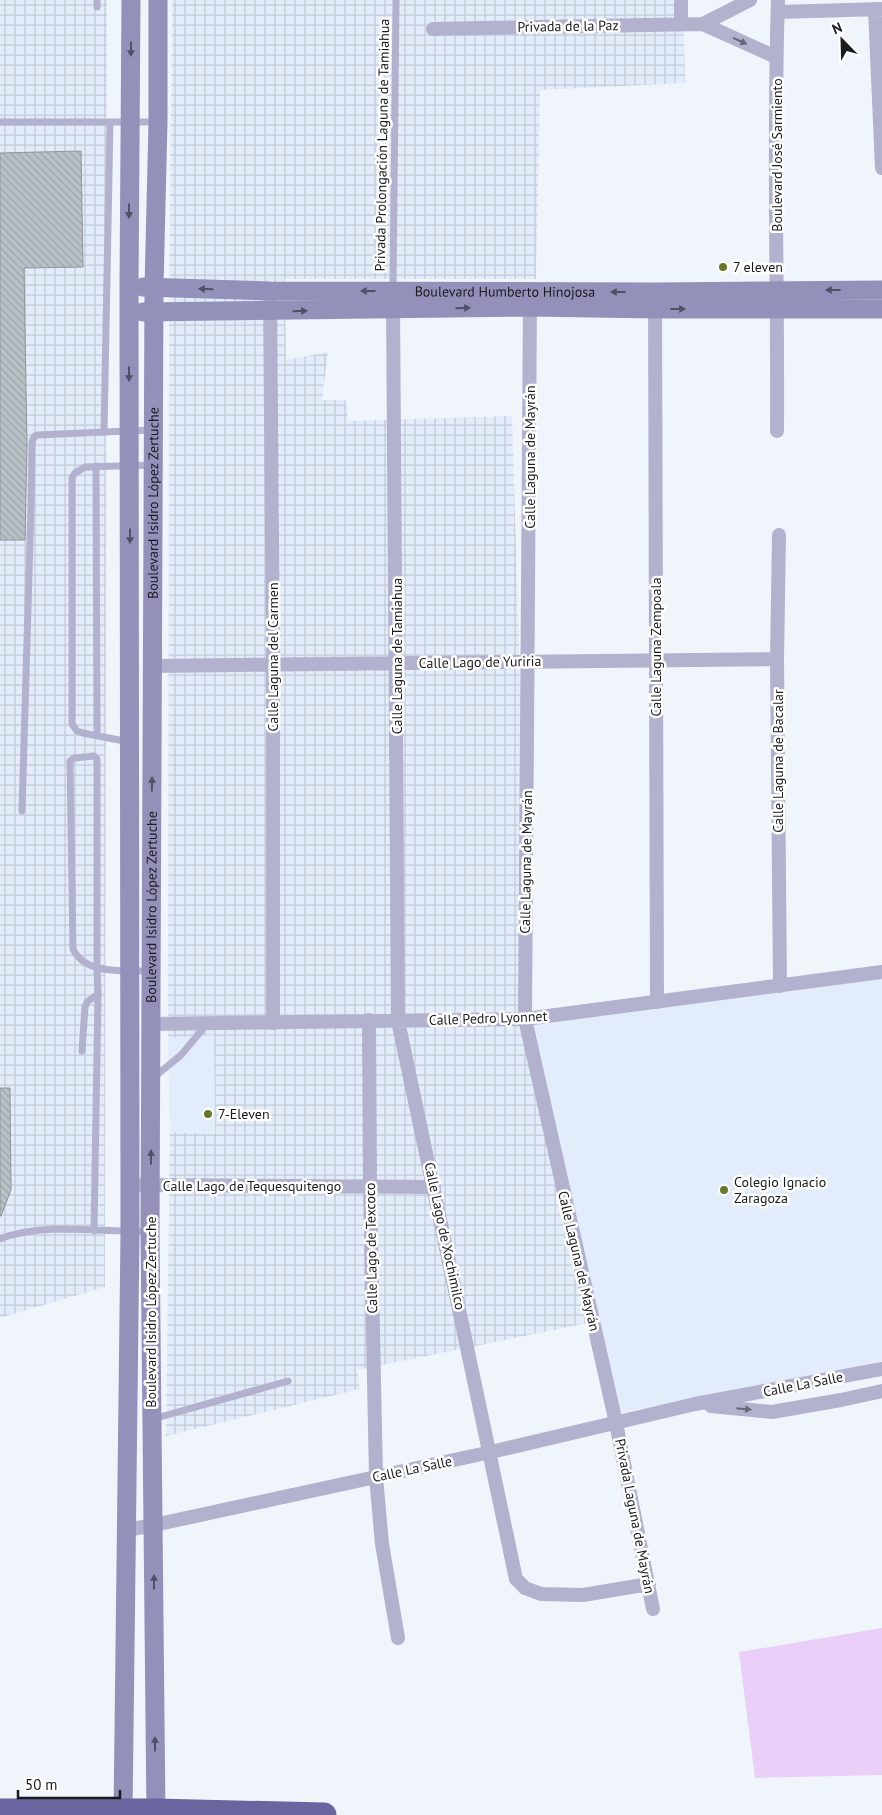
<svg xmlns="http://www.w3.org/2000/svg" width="882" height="1815" viewBox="0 0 882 1815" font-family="'PT Sans',sans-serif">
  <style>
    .built { fill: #e3ecfa }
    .industrial { fill: url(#industrial-grid) }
    .pitch { fill: #ead0f8 }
    .building { fill: url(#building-back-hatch); stroke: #8e969a }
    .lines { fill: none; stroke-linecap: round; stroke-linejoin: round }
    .lane { stroke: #b2b2ce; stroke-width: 7 }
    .street { stroke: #b2b2ce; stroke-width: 14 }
    .secondary { stroke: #9391ba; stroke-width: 19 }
    .highway { stroke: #69659e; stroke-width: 25 }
    .oneway { fill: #666676 }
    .oneway2 { fill: #505064 }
    .poi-dot { fill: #677827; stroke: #fff; stroke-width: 2 }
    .labels { text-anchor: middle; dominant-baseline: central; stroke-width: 5; stroke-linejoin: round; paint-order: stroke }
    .street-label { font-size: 14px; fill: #1a1b1e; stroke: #fff }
    .poi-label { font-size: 14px; fill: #1a1b1e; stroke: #fff; text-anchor: start }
  </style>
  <defs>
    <pattern id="industrial-grid" width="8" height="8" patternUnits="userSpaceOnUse" patternTransform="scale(1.25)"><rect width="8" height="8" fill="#e3ecfa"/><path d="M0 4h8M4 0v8" fill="none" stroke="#c2cad6"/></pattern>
    <pattern id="building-back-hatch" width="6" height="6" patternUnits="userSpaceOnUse" patternTransform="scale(1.25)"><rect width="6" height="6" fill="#b9c1c6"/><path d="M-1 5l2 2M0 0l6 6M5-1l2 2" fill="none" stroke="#9ea5aa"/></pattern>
  </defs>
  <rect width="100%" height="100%" fill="#f0f5fc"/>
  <path class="built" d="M882,971V1361L618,1413L525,1019Z
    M214,1035L215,1134L170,1132L168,1038Z"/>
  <path class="industrial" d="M0,0H107L105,1287L0,1318Z
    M172,0H683L685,83L540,90L536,279H285L286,360L328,352L322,400H346L348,421L512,416L530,1017L593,1322L357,1370L360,1389L166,1436L170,1132L215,1134L214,1035L168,1038L169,324Z"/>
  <path class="pitch" d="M882,1628V1775L755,1778L739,1652Z"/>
  <path class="building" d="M81,151L83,267L24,268L27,446L25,540H0V153Z
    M0,1088H10L11,1190L1,1216H0Z"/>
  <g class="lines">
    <path class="lane" d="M97,0V7
      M0,122H157
      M393,290L396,0
      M104,432L110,122
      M96,466L97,735
      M129,742L83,733L77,731L72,724V478L75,473L85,467L153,465
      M22,811L31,506L32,442L34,437L37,435L151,430
      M82,1051L85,1007L87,1002L98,994
      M153,1078L181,1055L207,1024
      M94,1231L98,994L97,969V759L94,756L74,758L70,761L73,949C86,976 126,970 151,971
      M0,1239C43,1222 103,1232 149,1232
      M153,1419L288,1381"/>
    <path class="street" d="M875,9L882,168
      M778,12L882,9
      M681,24V0
      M703,24L750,0
      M433,29L703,24L776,57
      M270,291L273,664V1023
      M530,299L525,1019L616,1423L653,1609
      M393,301L398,1021L516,1579L525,1588L541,1594L583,1595L649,1584
      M655,301L657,1002
      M777,431C778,287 773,143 778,0
      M779,535L777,659L780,986
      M153,666L777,659
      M369,1020L370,1187L376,1477L382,1544L398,1638
      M150,1024L525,1019L882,972
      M142,1185L434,1187
      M711,1406L772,1412L841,1400L882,1391
      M127,1530L154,1525L491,1452L695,1404L882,1369"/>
    <g class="secondary">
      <path id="s1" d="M143,287L270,291L656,292L882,290"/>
      <path d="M143,312L530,307L655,309H882"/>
      <path d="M123,1815L130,1232L129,288L131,0"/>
      <path id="s2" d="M156,1815L150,1232L154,287L158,122V0"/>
    </g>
    <path class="highway" d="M0,1811H155L324,1815"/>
  </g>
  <defs><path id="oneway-solid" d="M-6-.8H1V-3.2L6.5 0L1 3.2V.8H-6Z" transform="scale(1.25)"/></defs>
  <g class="oneway">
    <use href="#oneway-solid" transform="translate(740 41) rotate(24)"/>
    <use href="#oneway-solid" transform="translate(744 1409) rotate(6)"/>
  </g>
  <g class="oneway2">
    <use href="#oneway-solid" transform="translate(131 49) rotate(91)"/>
    <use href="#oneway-solid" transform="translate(129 211) rotate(90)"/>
    <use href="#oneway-solid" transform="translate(206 289) rotate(-178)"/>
    <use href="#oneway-solid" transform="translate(833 290) rotate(-180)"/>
    <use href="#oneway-solid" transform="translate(368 291) rotate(-180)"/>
    <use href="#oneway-solid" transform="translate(618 292) rotate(-180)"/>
    <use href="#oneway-solid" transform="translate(463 308) rotate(-1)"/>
    <use href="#oneway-solid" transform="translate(678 309)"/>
    <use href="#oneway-solid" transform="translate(300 311) rotate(-1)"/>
    <use href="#oneway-solid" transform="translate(129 374) rotate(90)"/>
    <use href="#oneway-solid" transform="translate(130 536) rotate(90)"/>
    <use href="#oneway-solid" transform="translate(152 784) rotate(-89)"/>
    <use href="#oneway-solid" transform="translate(151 1157) rotate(-90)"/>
    <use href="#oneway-solid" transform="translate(154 1582) rotate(-90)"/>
    <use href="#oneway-solid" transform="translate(155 1744) rotate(-90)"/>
  </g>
  <g class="poi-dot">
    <circle cx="723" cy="267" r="5"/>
    <circle cx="208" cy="1114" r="5"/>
    <circle cx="724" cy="1190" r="5"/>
  </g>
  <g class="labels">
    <g class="street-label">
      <text transform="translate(568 26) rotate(-1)">Privada de la Paz</text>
      <text transform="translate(382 145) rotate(-89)">Privada Prolongación Laguna de Tamiahua</text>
      <text transform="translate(777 155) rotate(-90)">Boulevard José Sarmiento</text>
      <text stroke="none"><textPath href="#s1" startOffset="362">Boulevard Humberto Hinojosa</textPath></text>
      <text transform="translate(530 457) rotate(-90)">Calle Laguna de Mayrán</text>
      <text stroke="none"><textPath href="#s2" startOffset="1312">Boulevard Isidro López Zertuche</textPath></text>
      <text transform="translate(656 647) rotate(-90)">Calle Laguna Zempoala</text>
      <text transform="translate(397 656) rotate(-90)">Calle Laguna de Tamiahua</text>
      <text transform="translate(273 657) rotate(-90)">Calle Laguna del Carmen</text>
      <text transform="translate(480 662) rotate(-1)">Calle Lago de Yuriria</text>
      <text transform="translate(778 761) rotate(-90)">Calle Laguna de Bacalar</text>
      <text transform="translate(526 862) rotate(-89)">Calle Laguna de Mayrán</text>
      <text stroke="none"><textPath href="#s2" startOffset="908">Boulevard Isidro López Zertuche</textPath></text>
      <text transform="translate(488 1018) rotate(-2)">Calle Pedro Lyonnet</text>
      <text x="252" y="1186">Calle Lago de Tequesquitengo</text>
      <text transform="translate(445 1236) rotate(78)">Calle Lago de Xochimilco</text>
      <text transform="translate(371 1248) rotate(-91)">Calle Lago de Texcoco</text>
      <text transform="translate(579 1261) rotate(77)">Calle Laguna de Mayrán</text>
      <text transform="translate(151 1312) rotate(-90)">Boulevard Isidro López Zertuche</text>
      <text transform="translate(803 1384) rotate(-11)">Calle La Salle</text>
      <text transform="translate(412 1469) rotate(-12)">Calle La Salle</text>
      <text transform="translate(635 1516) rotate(79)">Privada Laguna de Mayrán</text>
    </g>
    <g class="poi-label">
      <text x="733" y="267">7 eleven</text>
      <text x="218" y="1114">7-Eleven</text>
      <text x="734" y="1182">Colegio Ignacio<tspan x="734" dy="16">Zaragoza</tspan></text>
    </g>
  </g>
  <g transform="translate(842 40) rotate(337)" stroke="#ffffff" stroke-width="4" paint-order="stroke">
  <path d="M0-4L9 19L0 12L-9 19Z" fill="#1a1b1e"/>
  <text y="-8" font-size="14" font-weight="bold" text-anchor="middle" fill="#1a1b1e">N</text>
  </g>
  <path d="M18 1790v8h102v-8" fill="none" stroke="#1a1b1e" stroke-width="2.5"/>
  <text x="25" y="1790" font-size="15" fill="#1a1b1e" stroke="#ffffff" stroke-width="4" paint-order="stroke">50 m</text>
</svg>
